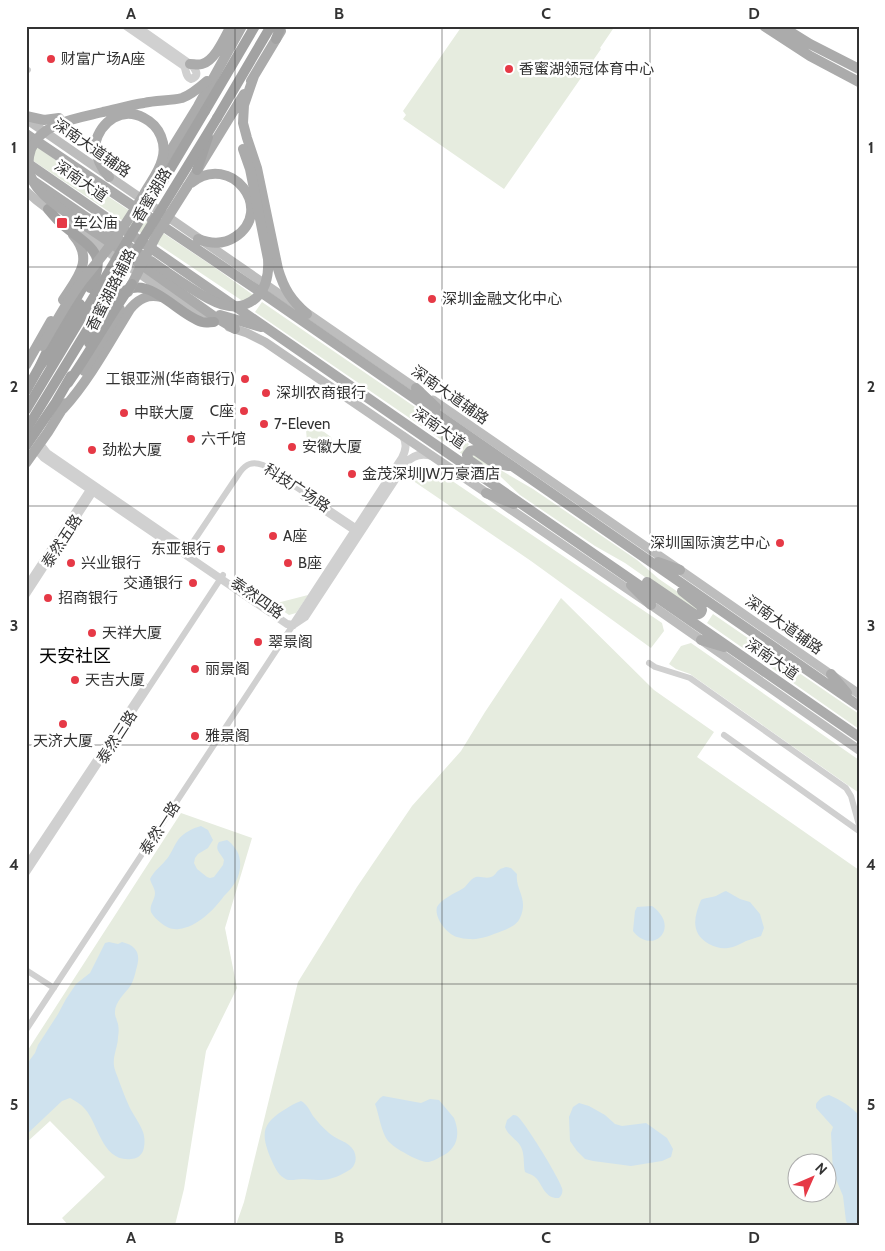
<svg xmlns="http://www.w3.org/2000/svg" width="885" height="1251" viewBox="0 0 885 1251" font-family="Cabin,'Noto Sans SC',sans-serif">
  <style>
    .green { fill: #e6ecdf; fill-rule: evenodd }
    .water { fill: #cfe2ee }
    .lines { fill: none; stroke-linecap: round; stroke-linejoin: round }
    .minor { stroke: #d0d0d0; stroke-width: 6 }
    .tertiary { stroke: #d0d0d0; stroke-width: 8 }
    .secondary { stroke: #bdbdbd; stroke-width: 9 }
    .primary { stroke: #ababab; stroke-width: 10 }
    .trunk { stroke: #a2a2a2; stroke-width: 10 }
    .primary-bridge { stroke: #ababab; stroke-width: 10 }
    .trunk-bridge { stroke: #a2a2a2; stroke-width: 10 }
    .grid { fill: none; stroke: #333; stroke-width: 1; stroke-opacity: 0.55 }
    .poi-dot { fill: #e63946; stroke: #fff; stroke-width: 2 }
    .labels { text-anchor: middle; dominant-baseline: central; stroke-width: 5; stroke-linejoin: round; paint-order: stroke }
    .poi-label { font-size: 15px; fill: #333; stroke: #fff; text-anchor: start }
    .street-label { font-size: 15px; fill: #333; stroke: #fff }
    .quarter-label { font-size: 18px; fill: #000; stroke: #fff }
    .neatline { fill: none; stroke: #333; stroke-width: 2 }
    .grid-label { font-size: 16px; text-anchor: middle; font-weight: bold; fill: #333 }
  </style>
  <rect width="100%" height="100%" fill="#fff"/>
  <path class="green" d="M462,26H615L600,48L601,49L504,189L403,119L406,115L403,111Z
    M26,139L85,181L214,267L256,297L250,306L26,156Z
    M262,302L469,444L464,453L462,454L255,312Z
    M316,426L331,437L332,440L323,453L316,450L307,454V441L306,430Z
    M473,454L533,489L637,560L659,579L697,605V608L696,610H692L625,563L595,546L520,495L501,477L474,458L473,457Z
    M415,466H426L439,472L662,623L664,631L651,648L531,561L403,474L410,468Z
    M308,595L296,613L289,615L273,604Z
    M561,598L654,690L714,732L697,757L859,870V1225H236L244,1202L275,1075L298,982L357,887L412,806L461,751L485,712ZM798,1164H828V1194H798Z
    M713,614L859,714V729L707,623Z
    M691,643L859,760V793L690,674L676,669L669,664L681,646Z
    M181,813L252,838L225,928L237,988L206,1051L184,1189L175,1225H68L62,1218L105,1177L50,1121L26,1143V1053Z"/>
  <path class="water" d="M201,826L208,830L213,840L208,848L198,854L195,858L194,863L197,869L207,877L210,878L214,877L223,865L224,860C221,853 214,850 219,842L227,840C232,843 234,847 237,851C243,862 240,878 232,887C230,890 227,893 224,896C214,910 197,927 179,929C172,930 166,927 161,923C157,920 153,916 151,912C149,905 155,900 155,893C155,888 151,884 150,879C154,871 160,867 165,861C171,855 173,847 178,840C183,833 193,828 201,826Z
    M506,867L511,868L517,874C515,891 529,898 520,918C517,925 509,928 502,931C491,935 481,940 469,939C465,939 461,938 457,937C447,934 434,918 437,907C440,900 455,893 462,889C467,887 469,879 476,877C481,876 486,879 491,877C495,876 496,872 499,870C501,868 504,868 506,867Z
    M726,891L740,899L750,902L760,914L764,928L761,936C756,938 751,939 746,941C740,944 735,947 728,948C721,949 715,947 709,944C690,933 694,917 701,900C706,897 711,898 716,896C720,894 722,892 726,891Z
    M652,906C682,928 652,956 633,931L635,911L637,907Z
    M109,942L118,944L122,942C138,946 141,955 136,970C135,975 133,981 131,985C125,994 114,1002 115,1014C116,1020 116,1016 117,1021C119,1026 119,1032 118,1037C118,1048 111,1058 115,1070C116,1074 118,1077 119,1081C122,1089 125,1097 129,1106C133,1115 140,1123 143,1132C145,1138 145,1145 143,1151C141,1156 136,1159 131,1159C102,1162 99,1125 85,1109C81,1104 75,1101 70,1098L62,1101L26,1135V1065L35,1053L38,1045L58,1014L66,999L76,984L90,973L105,943Z
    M829,1095C841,1100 850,1106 859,1115V1225H848L846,1221L843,1196L833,1172L831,1133L833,1127L816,1108V1104C819,1099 823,1096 829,1095Z
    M383,1096L421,1103L430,1099L439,1100L454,1118C461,1135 457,1150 440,1157C437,1159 433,1161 429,1162C420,1163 394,1148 388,1141C381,1132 379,1114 375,1104L380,1098Z
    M301,1101C307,1104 310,1111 313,1116C318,1122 323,1128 329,1133C336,1140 349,1141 354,1151C357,1158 356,1164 351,1169C342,1175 329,1181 318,1180C313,1180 308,1179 303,1179C296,1179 289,1182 284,1178C277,1174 274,1165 271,1159C261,1135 261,1124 284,1110C290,1106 295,1103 301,1101Z
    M579,1103L589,1106L605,1115L615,1124L622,1126L646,1123L667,1138L673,1149L671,1157L662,1161L631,1166L593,1161L585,1159L577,1151L570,1141L569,1117L573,1107Z
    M513,1115C514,1115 516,1115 517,1116C523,1119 560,1179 562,1188C563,1192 562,1195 559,1198C546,1199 543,1187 537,1179C534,1175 529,1174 525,1172C523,1164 525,1155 521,1147C517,1139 508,1136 505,1127L507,1120Z"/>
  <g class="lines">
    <path class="minor" d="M26,69L28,70
      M303,497L357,533
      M185,554L240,472C246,464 252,461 263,465L360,530
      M26,586L92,485
      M26,596L95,490
      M649,663L655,667L690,678L846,788L851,796L859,825
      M724,735L859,831
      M26,865L145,686
      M26,874L223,575
      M26,970L54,988
      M26,1030L293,625"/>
    <path class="tertiary" d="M126,26L184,66C187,71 185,77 191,79C201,76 195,68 190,64L136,26
      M40,444L47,453L188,550
      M36,449L44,458L287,624L293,625
      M295,622L402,458C406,450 407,444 403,436
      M293,625L305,617L406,463C413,455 422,453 432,456"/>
    <path class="secondary" d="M26,119L420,391
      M26,191L36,200L53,213
      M65,222L195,312L214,322
      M229,327L247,333L265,342L651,605L859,750
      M433,400L680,570L859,694"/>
    <path class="primary" d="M764,26L810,56L859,82
      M781,26L810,44L859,69
      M190,64C194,64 198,65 202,64C215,61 225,37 231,26
      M254,76L244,105L243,123L247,138L257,168L278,269C284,289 291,300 307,314
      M251,81L281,31
      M26,116L44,120L59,118
      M26,134L265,295L859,706
      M95,144C96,157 100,167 109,177
      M26,162L859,737
      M161,166L198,106L242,26
      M35,182L143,256
      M191,183C231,151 276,210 235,237C223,245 211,244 198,239
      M187,187L244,94
      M108,241L215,317L235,329
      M63,300C77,278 95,260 73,235
      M220,315L261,327
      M26,365L51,321
      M416,388L436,407
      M63,409C90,379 109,343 130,309C139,298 148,294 161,297
      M26,463L48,432L66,403
      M479,467L469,460L467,455L470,451L475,450L494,463L509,466
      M486,493L514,504
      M658,562L680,570
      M647,582L694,614C698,615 701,614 702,610L701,606L682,591
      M631,585L651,605
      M701,640L724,647
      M831,674L847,693"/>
    <path class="trunk" d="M276,39L281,26
      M205,111L255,26
      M217,118L271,26
      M197,170L208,137
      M48,209C53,215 58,221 64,226C88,246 110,253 90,288
      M89,343L116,298C145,267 175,314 202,322C206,323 210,322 214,322
      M26,391L40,366L50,345L88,278
      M26,446L56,402L71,376"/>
    <path class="primary-bridge" d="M108,241C96,233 84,225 73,217C50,201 19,183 31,149C42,122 79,118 103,112C117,109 130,105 144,103C156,100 170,101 182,98C191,95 199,88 207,81
      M151,261C162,269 174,277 186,285C206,298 233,318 256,298C267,288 269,274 268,259L250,169L243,149
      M128,292L156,236L187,187
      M42,346C55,324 67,301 82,281C93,267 105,253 115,239C126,224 135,209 144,194C150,183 159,172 162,160C167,144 160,126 144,118C122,106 101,121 95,144
      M84,371L120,309"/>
    <path class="trunk-bridge" d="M40,366L54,348L80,304
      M68,383C91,351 109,316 132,284
      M26,410L205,111
      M26,430L217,118"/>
  </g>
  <path class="grid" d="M235,26V1225M442,26V1225M650,26V1225M26,267H859M26,506H859M26,745H859M26,984H859"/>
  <g class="poi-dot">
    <circle cx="51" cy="59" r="5"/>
    <circle cx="509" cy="69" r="5"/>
    <rect x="56" y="217" width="12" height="12" rx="2.5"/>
    <circle cx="432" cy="299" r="5"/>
    <circle cx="245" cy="379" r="5"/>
    <circle cx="266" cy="393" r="5"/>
    <circle cx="244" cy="411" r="5"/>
    <circle cx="124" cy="413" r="5"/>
    <circle cx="264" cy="424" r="5"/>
    <circle cx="191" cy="439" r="5"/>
    <circle cx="292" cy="447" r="5"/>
    <circle cx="92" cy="450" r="5"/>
    <circle cx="352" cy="474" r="5"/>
    <circle cx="273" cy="536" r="5"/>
    <circle cx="780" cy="543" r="5"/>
    <circle cx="221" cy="549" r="5"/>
    <circle cx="71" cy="563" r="5"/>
    <circle cx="288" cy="563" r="5"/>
    <circle cx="193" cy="583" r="5"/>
    <circle cx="48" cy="598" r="5"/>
    <circle cx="92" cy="633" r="5"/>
    <circle cx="258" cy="642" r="5"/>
    <circle cx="195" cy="669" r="5"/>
    <circle cx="75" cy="680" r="5"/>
    <circle cx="63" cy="724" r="5"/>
    <circle cx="195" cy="736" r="5"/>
  </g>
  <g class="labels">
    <g class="poi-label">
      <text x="61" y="59">财富广场A座</text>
      <text x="519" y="69">香蜜湖领冠体育中心</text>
      <text x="73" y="223">车公庙</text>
      <text x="442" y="299">深圳金融文化中心</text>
      <text x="235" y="379" text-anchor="end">工银亚洲(华商银行)</text>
      <text x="276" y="393">深圳农商银行</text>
      <text x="234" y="411" text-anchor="end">C座</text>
      <text x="134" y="413">中联大厦</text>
      <text x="274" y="424">7-Eleven</text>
      <text x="201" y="439">六千馆</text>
      <text x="302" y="447">安徽大厦</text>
      <text x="102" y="450">劲松大厦</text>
      <text x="362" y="474">金茂深圳JW万豪酒店</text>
      <text x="283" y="536">A座</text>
      <text x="770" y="543" text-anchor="end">深圳国际演艺中心</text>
      <text x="211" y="549" text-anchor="end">东亚银行</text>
      <text x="81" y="563">兴业银行</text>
      <text x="298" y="563">B座</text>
      <text x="183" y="583" text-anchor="end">交通银行</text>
      <text x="58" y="598">招商银行</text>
      <text x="102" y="633">天祥大厦</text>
      <text x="268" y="642">翠景阁</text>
      <text x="205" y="669">丽景阁</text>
      <text x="85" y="680">天吉大厦</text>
      <text x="205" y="736">雅景阁</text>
      <text x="63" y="741" text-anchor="middle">天济大厦</text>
    </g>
    <g class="street-label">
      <text transform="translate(92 148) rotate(35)">深南大道辅路</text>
      <text transform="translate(81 181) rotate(35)">深南大道</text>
      <text transform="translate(152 195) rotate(-59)">香蜜湖路</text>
      <text transform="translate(111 290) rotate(-63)">香蜜湖路辅路</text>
      <text transform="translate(450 395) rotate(35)">深南大道辅路</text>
      <text transform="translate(439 428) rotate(35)">深南大道</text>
      <text transform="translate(297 488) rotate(33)">科技广场路</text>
      <text transform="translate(62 541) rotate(-57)">泰然五路</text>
      <text transform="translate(257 598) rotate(35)">泰然四路</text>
      <text transform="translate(784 625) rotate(35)">深南大道辅路</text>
      <text transform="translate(772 659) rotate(35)">深南大道</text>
      <text transform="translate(117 737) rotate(-57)">泰然三路</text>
      <text transform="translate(160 828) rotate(-57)">泰然一路</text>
    </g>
    <g class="quarter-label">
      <text x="75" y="656">天安社区</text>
    </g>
  </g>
  <rect width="885" height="1251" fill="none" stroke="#ffffff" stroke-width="55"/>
  <g transform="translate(812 1178) rotate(45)"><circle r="24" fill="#ffffff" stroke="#adadad"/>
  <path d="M0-4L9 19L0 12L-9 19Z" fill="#e63946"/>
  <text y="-8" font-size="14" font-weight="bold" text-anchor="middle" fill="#333333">N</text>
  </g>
  <rect x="28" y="28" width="830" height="1196" class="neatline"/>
  <g class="grid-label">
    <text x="131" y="19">A</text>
    <text x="339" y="19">B</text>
    <text x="546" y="19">C</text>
    <text x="754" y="19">D</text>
    <text x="14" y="153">1</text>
    <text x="871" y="153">1</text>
    <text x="14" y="392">2</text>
    <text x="871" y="392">2</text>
    <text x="14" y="631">3</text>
    <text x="871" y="631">3</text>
    <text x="14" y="870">4</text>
    <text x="871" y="870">4</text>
    <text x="14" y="1110">5</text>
    <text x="871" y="1110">5</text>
    <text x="131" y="1243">A</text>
    <text x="339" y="1243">B</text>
    <text x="546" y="1243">C</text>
    <text x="754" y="1243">D</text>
  </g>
</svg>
